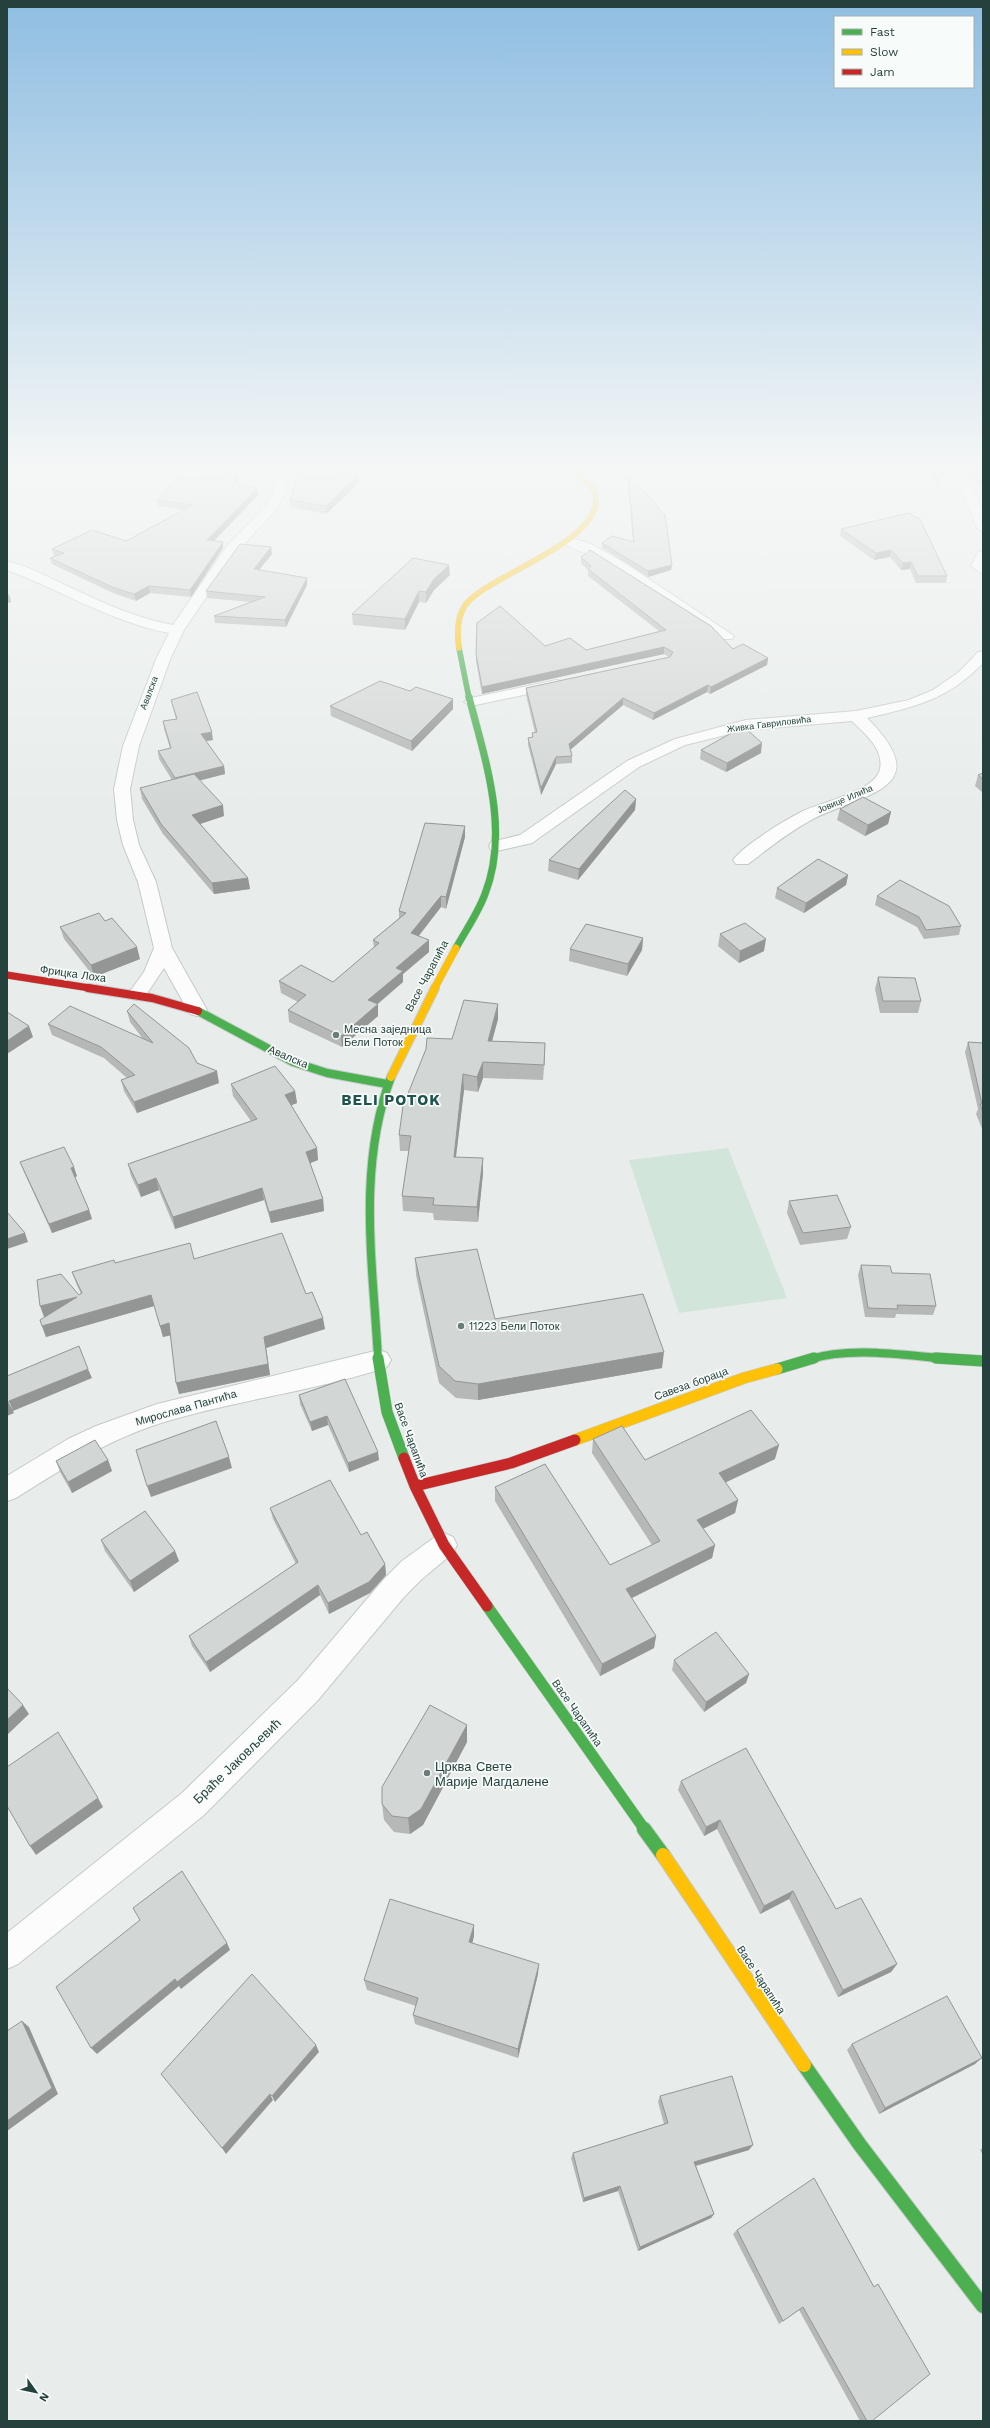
<svg xmlns="http://www.w3.org/2000/svg" width="990" height="2428" viewBox="0 0 990 2428" font-family="'Work Sans',sans-serif">
  <style>
    .green { fill: #d1e5da }
    .lines { fill: none; stroke-linecap: round; stroke-linejoin: round }
    .street-casing { stroke: #c5cac8; stroke-width: 2 }
    .fast-far4-casing { stroke: #c3cac8; stroke-width: 6 }
    .fast-far3-casing { stroke: #c3cac8; stroke-width: 8 }
    .fast-far2-casing { stroke: #c3cac8; stroke-width: 10 }
    .fast-far1-casing { stroke: #c3cac8; stroke-width: 12 }
    .fast-casing { stroke: #c3cac8; stroke-width: 16 }
    .slow-far4-casing { stroke: #c3cac8; stroke-width: 6 }
    .slow-far3-casing { stroke: #c3cac8; stroke-width: 8 }
    .slow-far2-casing { stroke: #c3cac8; stroke-width: 10 }
    .slow-far1-casing { stroke: #c3cac8; stroke-width: 12 }
    .slow-casing { stroke: #c3cac8; stroke-width: 16 }
    .jam-far2-casing { stroke: #c3cac8; stroke-width: 8 }
    .jam-far1-casing { stroke: #c3cac8; stroke-width: 10 }
    .jam-casing { stroke: #c3cac8; stroke-width: 12 }
    .street { fill: #fcfcfc; fill-rule: evenodd }
    .fast-far4 { stroke: #4caf50; stroke-width: 5.5 }
    .fast-far3 { stroke: #4caf50; stroke-width: 7 }
    .fast-far2 { stroke: #4caf50; stroke-width: 8 }
    .fast-far1 { stroke: #4caf50; stroke-width: 11 }
    .fast { stroke: #4caf50; stroke-width: 14 }
    .slow-far4 { stroke: #ffc107; stroke-width: 5.5 }
    .slow-far3 { stroke: #ffc107; stroke-width: 7 }
    .slow-far2 { stroke: #ffc107; stroke-width: 8 }
    .slow-far1 { stroke: #ffc107; stroke-width: 11 }
    .slow { stroke: #ffc107; stroke-width: 14 }
    .jam-far2 { stroke: #c62828; stroke-width: 7 }
    .jam-far1 { stroke: #c62828; stroke-width: 8 }
    .jam { stroke: #c62828; stroke-width: 11 }
    .wall { fill: #b5b8b7 }
    .shaded-wall { fill: #939695 }
    .building { fill: #d2d6d5; stroke: #939695 }
    .poi-dot { fill: #697d7a; stroke: #f7fbf9; stroke-width: 1.5 }
    .labels { text-anchor: middle; dominant-baseline: central; stroke-width: 3.5; stroke-linejoin: round; paint-order: stroke }
    .far-street-label { font-size: 9px; fill: #24413d; stroke: #f7fbf9 }
    .street-label { font-size: 11px; fill: #24413d; stroke: #f7fbf9 }
    .poi-label { font-size: 11px; fill: #24413d; stroke: #f7fbf9; text-anchor: start }
    .near-street-label { font-size: 13px; fill: #24413d; stroke: #f7fbf9 }
    .near-poi-label { font-size: 13px; fill: #24413d; stroke: #f7fbf9; text-anchor: start }
    .district-label { font-size: 15px; font-weight: bold; letter-spacing: 1px; fill: #20534e; stroke: #f7fbf9 }
  </style>
  <rect width="100%" height="100%" fill="#e8edeb"/>
  <path class="green" d="M728,1148L787,1298L679,1313L629,1160Z"/>
  <g class="lines">
    <defs>
      <path id="street" d="M274,469H286V491L278,507L237,552L184,630L171,657L139,746L130,789L133,820L139,845L156,882L172,948L207,1010L204,1014L197,1016L190,1014L164,968L144,998L137,1000L130,998L128,994L144,972L154,948L138,882L123,845L117,820L114,789L123,746L157,657L169,633C111,622 61,590 7,570V561C28,566 48,577 67,586C101,602 135,618 173,625L227,546L267,505L274,491Z
        M954,469H966L983,512V532L977,528Z
        M569,537L591,544L628,565L734,636L732,639H722C679,611 637,581 592,556C585,552 567,548 563,541Z
        M983,551V574L971,566L978,552Z
        M983,651V663C948,700 914,707 867,718C938,789 865,793 813,819C790,831 769,848 748,864H736L733,860C744,845 785,820 803,811C822,802 876,791 880,769C884,749 865,734 852,721L746,730L685,745L639,767L532,843L497,851L491,850L489,846L491,842L520,835L627,761L675,739L746,720L856,711L909,700L933,690L959,672L978,652Z
        M556,680L561,681L563,684L561,687L471,706L464,702L471,698Z
        M379,1350L387,1353L391,1360L387,1367C313,1392 233,1400 158,1424C106,1441 62,1469 16,1498L7,1501V1476L68,1439L96,1426L157,1404Z
        M444,1533L453,1537L457,1545L453,1553L422,1579L404,1597L318,1700L204,1815L18,1964L7,1969V1933L182,1793L298,1680L384,1579L402,1561L435,1537Z"/>
      <path id="fast-far4" d="M459,648L469,698"/>
      <path id="fast-far3" d="M456,948C466,930 478,913 485,894C510,830 485,760 469,697"/>
      <path id="fast-far2" d="M198,1011L293,1062L327,1073L387,1084
        M378,1359C373,1264 357,1168 391,1077
        M811,1359C852,1346 908,1356 951,1359"/>
      <path id="fast-far1" d="M378,1358L387,1412L404,1458
        M936,1358L983,1361
        M777,1369L814,1358
        M487,1606L645,1830"/>
      <path id="fast" d="M644,1829L663,1855
        M804,2065L860,2145L983,2306"/>
      <path id="slow-far4" d="M459,648C457,634 457,616 466,604C491,573 613,539 594,490L573,469"/>
      <path id="slow-far3" d="M434,989L456,948"/>
      <path id="slow-far2" d="M391,1077L435,988"/>
      <path id="slow-far1" d="M575,1440L744,1378L777,1369"/>
      <path id="slow" d="M663,1855L804,2065"/>
      <path id="jam-far2" d="M7,975L96,989"/>
      <path id="jam-far1" d="M88,988L152,998L198,1011"/>
      <path id="jam" d="M404,1458L415,1486L444,1545L487,1606
        M415,1486L511,1463L575,1440"/>
    </defs>
    <use href="#street" class="street-casing"/>
    <use href="#fast-far4" class="fast-far4-casing"/>
    <use href="#fast-far3" class="fast-far3-casing"/>
    <use href="#fast-far2" class="fast-far2-casing"/>
    <use href="#fast-far1" class="fast-far1-casing"/>
    <use href="#fast" class="fast-casing"/>
    <use href="#slow-far4" class="slow-far4-casing"/>
    <use href="#slow-far3" class="slow-far3-casing"/>
    <use href="#slow-far2" class="slow-far2-casing"/>
    <use href="#slow-far1" class="slow-far1-casing"/>
    <use href="#slow" class="slow-casing"/>
    <use href="#jam-far2" class="jam-far2-casing"/>
    <use href="#jam-far1" class="jam-far1-casing"/>
    <use href="#jam" class="jam-casing"/>
    <use href="#street" class="street"/>
    <use href="#fast-far4" class="fast-far4"/>
    <use href="#fast-far3" class="fast-far3"/>
    <use href="#fast-far2" class="fast-far2"/>
    <use href="#fast-far1" class="fast-far1"/>
    <use href="#fast" class="fast"/>
    <use href="#slow-far4" class="slow-far4"/>
    <use href="#slow-far3" class="slow-far3"/>
    <use href="#slow-far2" class="slow-far2"/>
    <use href="#slow-far1" class="slow-far1"/>
    <use href="#slow" class="slow"/>
    <use href="#jam-far2" class="jam-far2"/>
    <use href="#jam-far1" class="jam-far1"/>
    <use href="#jam" class="jam"/>
  </g>
  <path class="wall" d="M927,469H944L937,485Z
    M966,469H983V486L979,485Z
    M329,471L359,483L326,514L291,507L290,500Z
    M628,473L672,565L671,570L648,577L602,548V543L633,541L627,478Z
    M200,480H239L237,483L258,495L214,541L223,548L191,597L150,593L136,601L113,593L52,564L50,558L55,556H54L52,549L126,541L184,510L158,506L157,500Z
    M908,513L947,576L946,583H916L910,569L901,570L890,557L874,560L840,536L841,529Z
    M271,547L272,554L259,570L307,578V585L286,627L215,623L214,616L250,602L207,598L206,591Z
    M581,557L733,649L768,658L767,665L710,694L707,692L653,720L623,705L571,749L572,756V763L556,764L541,795L528,745V738L532,737V733H535L526,695V688L669,657L664,654L482,694L476,661V654L545,646L586,650L659,631L588,576V570L581,563Z
    M450,575L434,590L426,603L419,602L405,630L353,625L352,614Z
    M171,700L213,740L206,741L224,766L225,774L199,781L224,816L200,824L248,878L250,889L214,894L163,834L142,799L140,788L172,780L159,759L158,751L170,748L164,729L163,721L176,719L173,708Z
    M330,706L453,709L412,751L331,716Z
    M701,750L761,753L726,772L700,759Z
    M983,773V793L975,786L978,775Z
    M636,799L635,810L578,880L548,871L549,860Z
    M840,809L891,812L888,824L865,836L837,820Z
    M465,837L446,909L441,907L419,936L429,952L403,974V982L378,1004V1016L342,1047L289,1022L288,1010L298,1002L281,993L279,981L333,982L374,948L373,940L399,918V911Z
    M848,875L846,885L804,913L775,898L777,888Z
    M877,896L961,926L959,935L924,939L917,927L875,905Z
    M105,921L140,959L94,977L64,939L60,927Z
    M720,934L764,951L739,963L718,946Z
    M643,938L642,950L627,976L569,961L570,949Z
    M878,977L921,1001L918,1013H880L875,989Z
    M498,1004V1019L492,1041L545,1043L543,1080L483,1078L478,1092L464,1090L456,1157L483,1173L478,1222L434,1220L433,1213L403,1211L402,1196L409,1151H400L399,1135L452,1039Z
    M127,1011L197,1063L219,1083L137,1113L124,1091L121,1080L127,1078L104,1058L52,1035L48,1024L143,1039L130,1022Z
    M968,1042L983,1043V1131L976,1114L978,1109L965,1052Z
    M231,1084L295,1091L297,1103L291,1105L317,1148L318,1160L310,1163L323,1199L324,1211L271,1223L264,1200L175,1229L159,1190L141,1197L131,1176L128,1164L251,1121L233,1096Z
    M20,1162L77,1176L75,1177L89,1210L92,1219L52,1233L24,1172Z
    M789,1201L851,1227L847,1239L800,1245L787,1213Z
    M415,1258L495,1319L662,1368L478,1400L456,1398L439,1383L416,1275Z
    M194,1259L306,1294L325,1329L266,1348L270,1375L179,1394L170,1335L163,1337L154,1306L46,1337L40,1320L46,1316L44,1317L81,1294L76,1283L72,1272L115,1263Z
    M861,1265L892,1273L936,1306L933,1315L896,1314L895,1318L865,1317L858,1275Z
    M345,1379L379,1460L349,1472L328,1425L312,1431L300,1404L299,1395Z
    M593,1439L645,1460L775,1459L725,1482L738,1500L735,1513L703,1529L715,1545L712,1558L631,1598L656,1636L654,1648L600,1676L495,1501V1487L610,1565L652,1545L592,1453Z
    M108,1460L112,1471L72,1493L60,1472L56,1461Z
    M270,1508L361,1535L385,1564L386,1575L370,1593L329,1614L320,1595L210,1672L192,1646L189,1636L296,1564L273,1519Z
    M101,1540L175,1551L179,1561L134,1592L105,1551Z
    M674,1660L749,1674L746,1683L704,1712L672,1670Z
    M467,1742L423,1825L410,1834L394,1832L384,1820L382,1804Z
    M681,1781L836,1909L897,1964L891,1972L838,1997L789,1899L760,1914L717,1829L704,1836L678,1790Z
    M474,1936L472,1943L538,1974L518,2058L415,2024L413,2015L416,2006L367,1990L364,1980Z
    M852,2044L975,2064L879,2114L847,2050Z
    M660,2096L749,2150L696,2166L714,2214L711,2218L638,2251L618,2191L583,2202L571,2158L573,2153L664,2124L658,2102Z
    M983,2148V2155L980,2150Z
    M737,2230L874,2287L878,2284L872,2421H860L799,2310L779,2324L733,2234Z"/>
  <path class="shaded-wall" d="M327,469H330L327,478Z
    M943,469H944L937,485L938,479Z
    M239,473V480L234,488L233,481Z
    M358,475L359,483L326,514V506Z
    M257,489L258,495L208,547L207,540Z
    M223,542V548L191,597L190,590Z
    M271,547L272,554L254,576V569Z
    M891,550L890,557L874,560L876,553Z
    M911,562L910,569L901,570L903,563Z
    M449,565L450,575L434,590L426,603V592L434,579Z
    M672,565L671,570L648,577V571Z
    M307,578V585L286,627L285,620Z
    M149,586L150,593L136,601L134,594Z
    M419,591V602L405,630V619Z
    M7,597H10L11,602L7,603Z
    M664,647V654L482,694V687Z
    M768,658L767,665L710,694L711,687Z
    M708,685L707,692L653,720L654,713Z
    M623,698V705L569,751V744Z
    M453,699V709L412,751L411,741Z
    M212,732L213,740L202,742L201,734Z
    M762,743L761,753L726,772L727,763Z
    M556,757V764L541,795V788Z
    M224,766L225,774L176,786L175,778Z
    M636,799L635,810L578,880L579,869Z
    M223,805L224,816L194,826L192,815Z
    M891,812L888,824L865,836L868,825Z
    M465,826V837L446,909V897Z
    M848,875L846,885L804,913L806,903Z
    M248,878L250,889L214,894L212,883Z
    M441,896V907L412,944L411,933Z
    M643,938L642,950L627,976L628,964Z
    M766,939L764,951L739,963L740,951Z
    M429,940V952L403,974V982L369,1011L368,1000L396,968Z
    M137,947L140,959L94,977L91,965Z
    M378,1004V1016L342,1047L341,1036Z
    M498,1004V1019L488,1056V1041Z
    M29,1026L33,1037L7,1054V1041Z
    M545,1043V1058L543,1080L544,1065Z
    M483,1062V1078L478,1092L477,1077Z
    M217,1071L219,1083L137,1113L134,1102Z
    M463,1074L464,1090L454,1172V1157Z
    M295,1091L297,1103L287,1107L285,1095Z
    M317,1148L318,1160L308,1164L306,1152Z
    M483,1158V1173L478,1222L477,1207Z
    M74,1167L77,1176L74,1178L71,1168Z
    M156,1178L159,1190L141,1197L138,1185Z
    M262,1188L264,1200L175,1229L173,1217Z
    M323,1199L324,1211L271,1223L269,1212Z
    M89,1210L92,1219L52,1233L49,1224Z
    M25,1233L28,1242L7,1249V1239Z
    M151,1295L154,1306L46,1337L42,1326Z
    M77,1297L81,1308L44,1317L40,1306Z
    M323,1318L325,1329L266,1348L270,1375L179,1394L176,1383L264,1337Z
    M169,1323L172,1335L163,1337L160,1326Z
    M664,1352L662,1368L478,1400V1384Z
    M88,1369L92,1378L13,1411L9,1401Z
    M9,1403L14,1413L7,1416V1404Z
    M327,1416L328,1425L312,1431L310,1422Z
    M779,1445L775,1459L716,1487L719,1473Z
    M378,1452L379,1460L349,1472L348,1463Z
    M229,1457L232,1468L151,1497L147,1486Z
    M108,1460L112,1471L72,1493L68,1482Z
    M738,1500L735,1513L694,1533L697,1520Z
    M715,1545L712,1558L624,1602L626,1589Z
    M175,1551L179,1561L134,1592L130,1581Z
    M385,1564L386,1575L370,1593L329,1614L328,1603Z
    M318,1585L320,1595L210,1672L206,1662Z
    M656,1636L654,1648L600,1676L602,1664Z
    M749,1674L746,1683L704,1712L706,1702Z
    M23,1705L29,1714L7,1735V1720Z
    M467,1725V1742L423,1825L410,1834L408,1818Z
    M98,1798L103,1807L36,1855L30,1846Z
    M720,1820L717,1829L704,1836L706,1827Z
    M793,1891L789,1899L760,1914L764,1906Z
    M474,1925V1936L470,1953L469,1942Z
    M227,1943L230,1950L181,1989L179,1986L97,2054L91,2048L175,1979Z
    M539,1964L538,1974L518,2058V2049Z
    M897,1964L891,1972L838,1997L843,1990Z
    M22,2021L29,2027L58,2094L7,2131V2121Z
    M316,2045L319,2052L275,2102L272,2096Z
    M982,2058L975,2064L879,2114L885,2108Z
    M270,2094L273,2100L226,2154L222,2148Z
    M753,2145L749,2150L691,2167L694,2162Z
    M620,2186L618,2191L583,2202L584,2198Z
    M714,2214L711,2218L638,2251L640,2247Z"/>
  <path class="building" d="M300,469H327V471L358,475L326,506L290,500Z
    M932,469H943L938,479Z
    M973,469H983V479H980Z
    M209,471L239,473L233,481L257,489L207,540L223,542L190,590L149,586L134,594L112,587L50,558L64,553L52,549L92,530L126,541L193,505L157,500L178,478L200,480Z
    M628,473L665,515L672,565L648,571L602,543L612,536L634,542Z
    M908,513L920,519L947,576H918L911,562L903,563L891,550L876,553L841,529Z
    M240,544L271,547L254,569L307,578L285,620L214,616L265,597L206,591Z
    M590,550L711,626L733,649L743,644L768,658L711,687L708,685L654,713L623,698L569,744L572,756L556,757L541,788L528,738L533,737L532,733L537,732L526,688L670,657L673,652L664,647L482,687L476,654L477,623L500,606L545,646L570,638L586,650L666,630L588,569L591,566L581,557Z
    M413,558L449,565L434,579L426,592L419,591L405,619L352,614Z
    M7,593L10,597H7Z
    M380,681L410,691L416,687L453,699L411,741L330,706Z
    M197,692L212,732L201,734L224,766L175,778L158,751L171,748L163,721L177,719L171,700Z
    M745,728L762,743L727,763L701,750L737,730Z
    M983,773V779L978,775Z
    M194,774L223,805L192,815L248,878L212,883L161,824L140,788Z
    M625,790L636,799L579,869L549,860Z
    M863,797L891,812L868,825L840,809Z
    M425,823L465,826L446,897L441,896L411,933L429,940L396,968L403,971L368,1000L378,1004L341,1036L288,1010L306,995L279,981L301,965L333,982L379,943L373,940L406,913L399,911Z
    M818,859L848,875L806,903L777,888Z
    M900,880L949,906L961,926L926,930L919,917L877,896Z
    M99,913L105,921L112,918L137,947L91,965L60,927Z
    M745,923L766,939L740,951L720,934Z
    M586,924L643,938L628,964L570,949Z
    M878,977L915,978L921,1001H883Z
    M464,1000L498,1004L488,1041L545,1043L544,1065L483,1062L477,1077L463,1074L454,1157L483,1158L477,1207L433,1205L434,1198L402,1196L411,1136L399,1135L403,1106L426,1049L427,1038L452,1039Z
    M134,1004L189,1048L197,1063L217,1071L134,1102L121,1080L135,1075L101,1047L48,1024L70,1006L153,1043L127,1011Z
    M7,1012L29,1026L7,1041Z
    M968,1042L983,1043V1112L980,1104H982Z
    M275,1066L295,1091L285,1095L317,1148L306,1152L323,1199L269,1212L262,1188L173,1217L156,1178L138,1185L128,1164L257,1119L231,1084Z
    M64,1147L74,1167L71,1168L89,1210L49,1224L20,1162Z
    M837,1195L851,1227L803,1233L789,1201Z
    M7,1212L25,1233L7,1239Z
    M282,1233L306,1294L312,1292L323,1318L264,1337L268,1364L176,1383L169,1323L160,1326L151,1295L42,1326L40,1320L77,1297L40,1306L37,1280L61,1274L79,1295L82,1293L72,1272L114,1260L115,1263L190,1243L194,1259Z
    M477,1249L495,1319L643,1294L664,1352L478,1384L455,1381L439,1366L415,1258Z
    M861,1265L890,1266L892,1273L930,1274L936,1306L897,1305L898,1309L868,1308Z
    M79,1346L88,1369L9,1401V1403L7,1404V1376Z
    M345,1379L378,1452L348,1463L327,1416L310,1422L299,1395Z
    M751,1410L779,1445L719,1473L738,1500L697,1520L715,1545L626,1589L656,1636L602,1664L495,1487L545,1464L610,1565L660,1541L593,1439L622,1426L645,1460Z
    M216,1421L229,1457L147,1486L136,1450Z
    M95,1440L108,1460L68,1482L56,1461Z
    M330,1480L361,1535L367,1532L385,1564L369,1582L328,1603L318,1585L206,1662L189,1636L298,1562L270,1508Z
    M145,1511L175,1551L130,1581L101,1540Z
    M716,1632L749,1674L706,1702L674,1660Z
    M7,1688L23,1705L7,1720Z
    M430,1705L467,1725L421,1809L408,1818L392,1816L382,1804V1787Z
    M58,1732L98,1798L30,1846L7,1806V1767Z
    M746,1748L836,1909L861,1898L897,1964L843,1990L793,1891L764,1906L720,1820L706,1827L681,1781Z
    M182,1871L227,1943L177,1982L175,1979L91,2048L56,1987L140,1920L133,1908Z
    M390,1899L474,1925L469,1942L539,1964L518,2049L413,2015L418,1998L364,1980Z
    M252,1974L316,2045L272,2096L270,2094L222,2148L161,2074Z
    M947,1996L982,2058L885,2108L852,2044Z
    M22,2021L52,2088L7,2121V2031Z
    M732,2076L753,2145L694,2162L714,2214L640,2247L620,2186L584,2198L573,2153L668,2123L660,2096Z
    M814,2178L874,2287L878,2284L930,2374L872,2421H867L803,2307L783,2321L737,2230Z"/>
  <linearGradient id="sky" x2="0" y2="1"><stop stop-color="#8fbee2"/><stop offset="0.58" stop-color="#f5f7f6"/><stop offset="1" stop-color="#f5f7f6" stop-opacity="0"/></linearGradient>
  <rect width="990" height="809" fill="url(#sky)"/>
  <g class="poi-dot">
    <circle cx="336" cy="1035" r="4"/>
    <circle cx="461" cy="1326" r="4"/>
    <circle cx="427" cy="1773" r="4"/>
  </g>
  <g class="labels">
    <g class="far-street-label">
      <text transform="translate(149 693) rotate(-69)">Авалска</text>
      <text transform="translate(769 724) rotate(-7)">Живка Гавриловића</text>
      <text transform="translate(845 799) rotate(-23)">Јовице Илића</text>
    </g>
    <g class="street-label">
      <text transform="translate(73 974) rotate(8)">Фрицка Лоха</text>
      <text transform="translate(427 976) rotate(-62)">Васе Чарапића</text>
      <text transform="translate(288 1057) rotate(23)">Авалска</text>
      <text transform="translate(691 1384) rotate(-20)">Савеза бораца</text>
      <text transform="translate(186 1408) rotate(-16)">Мирослава Пантића</text>
      <text transform="translate(411 1440) rotate(70)">Васе Чарапића</text>
      <text transform="translate(577 1713) rotate(55)">Васе Чарапића</text>
      <text transform="translate(761 1980) rotate(57)">Васе Чарапића</text>
    </g>
    <g class="poi-label">
      <text x="344" y="1029">Месна заједница<tspan x="344" dy="13">Бели Поток</tspan></text>
      <text x="469" y="1326">11223 Бели Поток</text>
    </g>
    <g class="near-street-label">
      <text transform="translate(237 1761) rotate(-44)">Браће Јаковљевић</text>
    </g>
    <g class="near-poi-label">
      <text x="435" y="1766">Црква Свете<tspan x="435" dy="15">Марије Магдалене</tspan></text>
    </g>
    <g class="district-label">
      <text x="391" y="1100">BELI POTOK</text>
    </g>
  </g>
  <rect width="990" height="2428" fill="none" stroke="#24413d" stroke-width="16"/>
  <rect x="834" y="16" width="140" height="72" fill="#f7fbf9" stroke="#a3b1ae"/>
  <rect x="842" y="29" width="20" height="6" fill="#4caf50" stroke="#a3b1ae"/>
  <text x="870" y="36" font-size="12" fill="#24413d">Fast</text>
  <rect x="842" y="49" width="20" height="6" fill="#ffc107" stroke="#a3b1ae"/>
  <text x="870" y="56" font-size="12" fill="#24413d">Slow</text>
  <rect x="842" y="69" width="20" height="6" fill="#c62828" stroke="#a3b1ae"/>
  <text x="870" y="76" font-size="12" fill="#24413d">Jam</text>
  <g transform="translate(36 2392) rotate(123)" stroke="#f7fbf9" stroke-width="3" paint-order="stroke">
  <path d="M0-3L7 15L0 10L-7 15Z" fill="#24413d"/>
  <text y="-6" font-size="11" font-weight="bold" text-anchor="middle" fill="#24413d">N</text>
  </g>
</svg>
